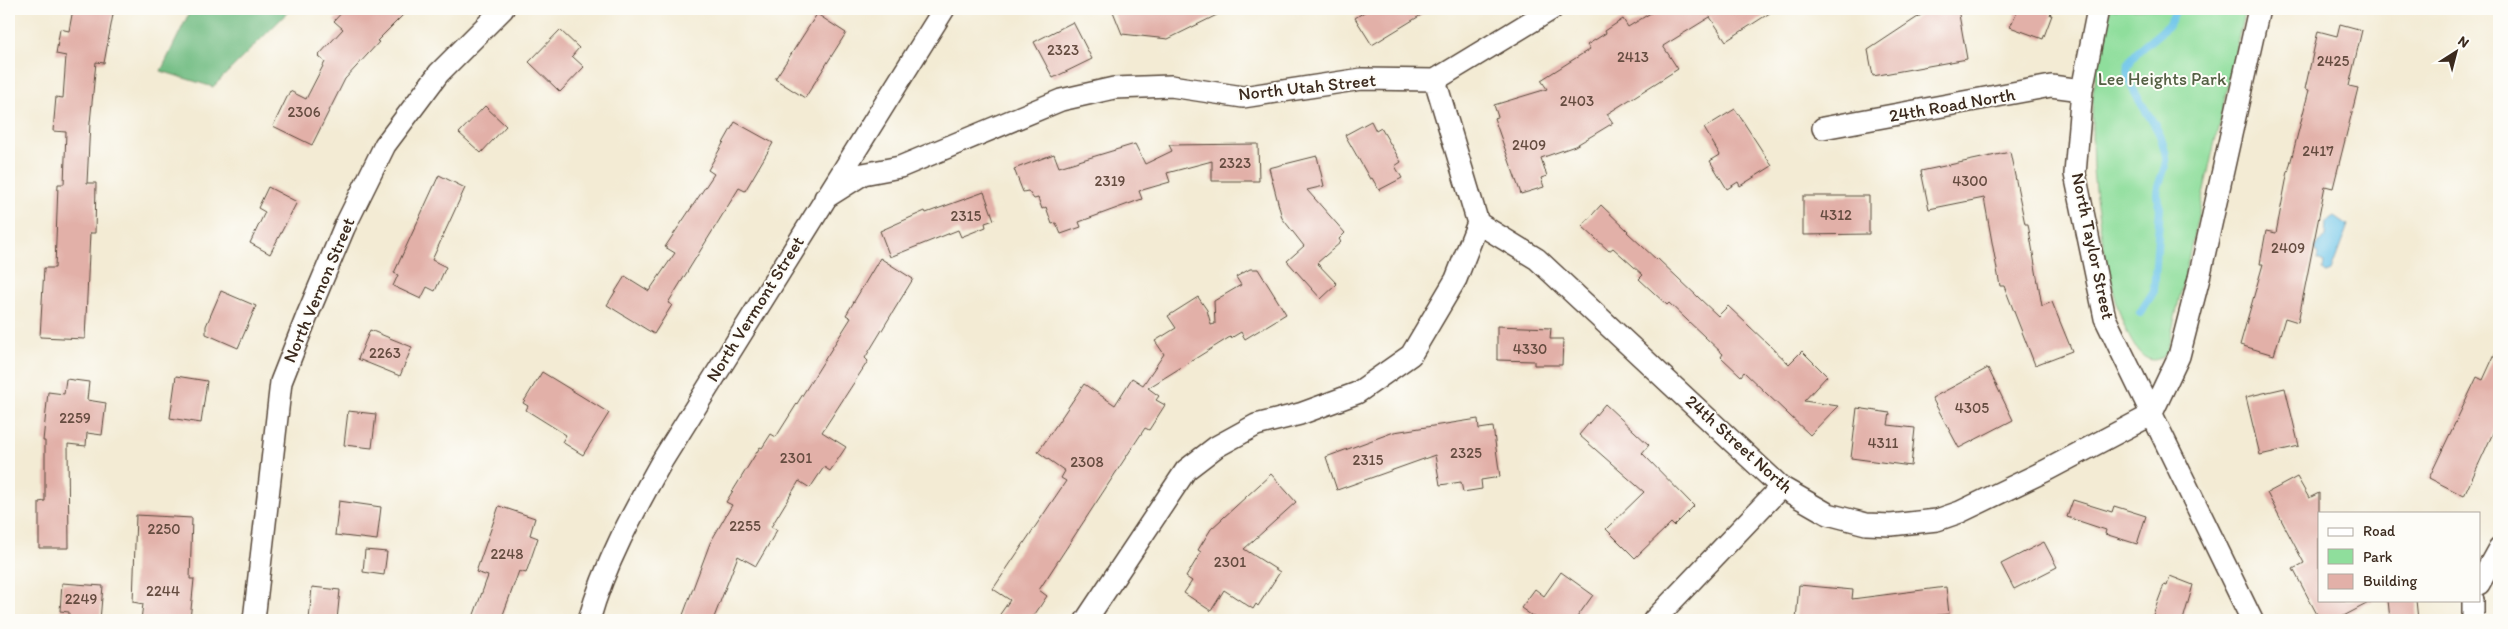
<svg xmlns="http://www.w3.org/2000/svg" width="2508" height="629" viewBox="0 0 2508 629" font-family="Itim,sans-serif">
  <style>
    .green { fill: #8fde9c; stroke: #65845d }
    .forest { fill: #73bd84; stroke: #577451 }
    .water { fill: #6cc4e9; stroke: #547784 }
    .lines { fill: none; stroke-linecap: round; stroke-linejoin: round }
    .stream { stroke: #6cc4e9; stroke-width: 8 }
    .building { fill: #e2b0a8 }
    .street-casing { stroke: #574739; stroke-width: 24 }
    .street { stroke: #fff; stroke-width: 21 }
    .labels { text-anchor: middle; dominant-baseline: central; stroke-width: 4; stroke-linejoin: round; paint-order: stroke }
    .number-label { font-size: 15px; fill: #654c40 }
    .park-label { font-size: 18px; fill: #546044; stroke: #fdfcf7 }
    .street-label { font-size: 18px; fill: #3b2a1e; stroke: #fdfcf7 }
  </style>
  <rect width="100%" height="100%" fill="#fdfcf7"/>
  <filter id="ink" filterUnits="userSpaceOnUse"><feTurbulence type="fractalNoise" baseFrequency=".02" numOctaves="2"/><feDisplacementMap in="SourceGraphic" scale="10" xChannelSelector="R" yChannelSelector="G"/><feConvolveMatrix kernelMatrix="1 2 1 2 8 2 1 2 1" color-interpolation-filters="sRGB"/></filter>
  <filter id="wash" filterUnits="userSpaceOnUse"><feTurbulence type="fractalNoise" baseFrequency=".0096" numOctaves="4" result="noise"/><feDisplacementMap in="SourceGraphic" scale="20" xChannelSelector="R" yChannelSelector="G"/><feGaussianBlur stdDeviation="1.12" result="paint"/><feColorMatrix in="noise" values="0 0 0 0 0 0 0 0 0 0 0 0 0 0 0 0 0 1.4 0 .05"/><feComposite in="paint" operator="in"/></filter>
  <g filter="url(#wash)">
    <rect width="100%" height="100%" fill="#f3ebd4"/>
    <path class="green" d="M2110,9H2245L2167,353C2119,400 2094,192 2093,168C2092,140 2091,111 2094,83C2096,59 2105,33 2110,9Z"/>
    <path class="forest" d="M191,9H291L213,87L161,71Z"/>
    <path class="water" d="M2335,216L2348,225L2331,271L2326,273L2323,270L2324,263L2317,260L2318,254L2315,249L2325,236L2326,222Z"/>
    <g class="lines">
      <path class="stream" d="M2140,313L2154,291L2160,208C2152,188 2163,180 2166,161C2167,155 2163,145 2161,138C2156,121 2122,83 2128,66C2137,43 2170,35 2176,9"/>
    </g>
    <g id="blocks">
      <path class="building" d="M73,9H114L104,63L96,62L90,123L87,183H96L95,233H90L85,339L40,337L44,268H55L58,184H64L66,132L53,131L56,97L63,98L66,56L56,54L60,29L69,31Z
        M345,9H409L377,41L379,42L345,79L312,145L273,126L290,91L306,99L325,62L318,56L343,29L334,21Z
        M1112,9H1229L1168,39L1122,34Z
        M1369,9H1431L1372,45L1355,18Z
        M1657,9H1776L1726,41L1710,17L1663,46L1678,69L1607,114L1613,123L1575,146L1541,158L1547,176L1541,178L1544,187L1521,194L1494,118L1498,117L1494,105L1547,89L1541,80L1590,49L1587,45L1606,33L1605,31L1623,19L1628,27Z
        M1930,9H1958L1967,59L1873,76L1868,50Z
        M2018,9H2052L2050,15H2052L2043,39L2010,27Z
        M817,14L846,33L805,98L775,79Z
        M1073,22L1092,59L1053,78L1034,42Z
        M2340,24L2362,30L2349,86L2358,88L2333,188L2325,186L2298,322L2285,318L2274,355L2240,345L2263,264H2260L2266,231L2276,233L2287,176L2309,90L2305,89L2318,31L2337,36Z
        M560,30L579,48L572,56L584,67L560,92L529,62Z
        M485,106L506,126L481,153L459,133Z
        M1735,109L1772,166L1740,186L1738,182L1727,189L1710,161L1720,155L1704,128Z
        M1371,121L1376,131L1381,128L1401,162L1395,166L1402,178L1379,190L1372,178L1370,179L1345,135Z
        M735,122L773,143L745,191L739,188L668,303L672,305L654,334L607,305L625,276L649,291L675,253L665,247L714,174L708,170Z
        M1135,144L1145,164L1172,151L1169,145L1258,144L1259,181H1212V161L1167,173L1170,182L1139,191L1142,199L1079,222L1081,227L1061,234L1056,223L1052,224L1046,207L1042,209L1038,198L1034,199L1028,191L1023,192L1014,169L1054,154L1059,167Z
        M2010,152L2025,224H2028L2042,306L2052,302L2072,351L2035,365L2004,286H2000L1984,198L1929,209L1921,171Z
        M1317,156L1324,186L1307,190L1345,233L1339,239L1341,242L1317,263L1337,284L1321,299L1287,261L1304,246L1282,218L1269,168Z
        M439,175L465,188L432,260L446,267L435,291L427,287L421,299L393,286L398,275L394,273Z
        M268,187L297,202L270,254L250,243L265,212L258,208Z
        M984,192L994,220L985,223L986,227L961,237L958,230L890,257L880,231L925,211L926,213Z
        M1803,196H1869V234L1803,235Z
        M1601,205L1628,231L1627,232L1657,260L1658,259L1718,316L1728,306L1789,364L1802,351L1827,376L1804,401L1838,406L1810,435L1744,372L1741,376L1721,357L1723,354L1669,303L1667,305L1639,279L1643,275L1613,248L1609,251L1582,226Z
        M880,258L913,279L865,358L868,361L822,432L846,447L830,471L824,467L810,488L799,481L771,527L777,530L756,566L738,556L713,620H695L683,615L710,543L732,505L726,502L760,447L762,448L771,434L776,437L851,318L846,315Z
        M1250,269H1258L1286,314L1245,339L1241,332L1231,338L1230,337L1148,388L1159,396L1156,400L1165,405L1149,430L1145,428L1039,590L1047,596L1031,620H996L1010,600L993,589L1066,481L1061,478L1065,471L1038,452L1084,384L1115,405L1132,378L1143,385L1164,354L1155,341L1176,328L1168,316L1198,297L1207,310L1211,325L1215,324L1214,301L1241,285L1236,277Z
        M221,291L256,306L238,348L206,334V326Z
        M1497,326L1551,328L1550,339H1563L1562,365H1534V361L1497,360Z
        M370,330L412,347L400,376L358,359Z
        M2499,345V420L2464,496L2429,478L2477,377L2483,380Z
        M1988,368L2013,420L1959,448L1932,398Z
        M542,372L609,413L583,455L562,442L566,435L526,410L528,406L523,403Z
        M176,376L207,381L201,423L170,418Z
        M66,379L89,382L87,400L106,403L102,435L87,433L86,446L68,444L69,548H39V502L45,501V441H43L48,392L64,394Z
        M2285,388L2299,446L2260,455L2246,397Z
        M1605,404L1649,445L1642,453L1694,506L1674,526L1671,523L1635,558L1606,529L1644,492L1579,435Z
        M1857,408L1890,413L1888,425L1915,428L1911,466L1851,458Z
        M348,411L376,414L372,448L344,445Z
        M1478,419L1479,429L1493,427L1500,477L1481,480L1482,489L1463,492L1461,482L1440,485L1435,455L1337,490L1326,457L1394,432Z
        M1271,474L1296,502L1244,549L1280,572L1258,606L1256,604L1253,609L1224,590L1211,611L1184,593L1192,581L1186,577L1201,552L1198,550L1211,529Z
        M2297,477L2309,498L2319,493V600H2374L2336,620H2320L2293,569L2304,563L2267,493Z
        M2073,500L2112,512L2114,506L2146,516L2137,544L2105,534L2106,530L2067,517Z
        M339,501L381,507L377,540L335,535Z
        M499,506L535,518L530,535L538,538L526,573L519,571L501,620H472L488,576L476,572Z
        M136,515L192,518L190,579H194L190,620H141L143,604L133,602Z
        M2044,542L2057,567L2014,589L2001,564Z
        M365,550L387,552L384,575L363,572Z
        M1561,572L1593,595L1575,620H1538L1521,608L1535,589L1544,596Z
        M2170,576L2193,585L2183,620H2151L2164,585L2167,586Z
        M62,583L103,586L100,620H69V612L60,611Z
        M1799,585L1853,590L1852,599L1946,587L1949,614L1895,620H1796Z
        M312,587L340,590L337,620H309Z
        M2388,600H2416L2418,620H2390Z"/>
    </g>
  </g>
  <g filter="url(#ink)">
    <use href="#blocks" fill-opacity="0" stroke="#574739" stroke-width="1"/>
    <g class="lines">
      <defs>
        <path id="street" d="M2098,9L2082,90L2075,174L2105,318L2252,620
          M1823,128L2051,86L2082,90
          M825,198L863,174L900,167L1061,100L1114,88L1171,86L1243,97L1362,79L1435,80L1552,9
          M1478,223L1537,259L1781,487L1828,514L1866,524L1891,525L1937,520L1960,512L2045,471L2151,415L2179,356L2199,278L2259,9
          M2479,584L2499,548
          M2473,600V620
          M254,620L281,382L307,316L344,228L385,145L439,73L503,9
          M589,620C605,563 633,513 662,461L944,9
          M1086,620L1186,470L1216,447L1256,425L1300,414L1357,393L1411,355L1456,279L1478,223L1435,80
          M1654,620L1781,487"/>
      </defs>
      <use href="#street" class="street-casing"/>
      <use href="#street" class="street"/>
    </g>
  </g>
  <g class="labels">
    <g class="number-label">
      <text x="1063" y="50">2323</text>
      <text x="1633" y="57">2413</text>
      <text x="2333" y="61">2425</text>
      <text x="1577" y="101">2403</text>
      <text x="304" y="112">2306</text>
      <text x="1529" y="145">2409</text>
      <text x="2318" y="151">2417</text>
      <text x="1235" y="163">2323</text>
      <text x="1110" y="181">2319</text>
      <text x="1970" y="181">4300</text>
      <text x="1836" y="215">4312</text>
      <text x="966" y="216">2315</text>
      <text x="2288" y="248">2409</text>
      <text x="1530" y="349">4330</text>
      <text x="385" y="353">2263</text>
      <text x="1972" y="408">4305</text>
      <text x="75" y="418">2259</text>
      <text x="1883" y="443">4311</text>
      <text x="1466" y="453">2325</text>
      <text x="796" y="458">2301</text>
      <text x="1368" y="460">2315</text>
      <text x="1087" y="462">2308</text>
      <text x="745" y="526">2255</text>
      <text x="164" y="529">2250</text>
      <text x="507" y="554">2248</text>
      <text x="1230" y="562">2301</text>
      <text x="163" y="591">2244</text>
      <text x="81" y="599">2249</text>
    </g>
    <g class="park-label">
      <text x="2162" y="79">Lee Heights Park</text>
    </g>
    <g class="street-label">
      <text transform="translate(1307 87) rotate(-6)">North Utah Street</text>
      <text transform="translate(1952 105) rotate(-10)">24th Road North</text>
      <text transform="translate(2093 246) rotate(78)">North Taylor Street</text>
      <text transform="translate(319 290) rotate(-67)">North Vernon Street</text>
      <text transform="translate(755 309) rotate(-58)">North Vermont Street</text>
      <text transform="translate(1739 444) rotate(42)">24th Street North</text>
    </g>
  </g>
  <rect width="2508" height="629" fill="none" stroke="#fdfcf7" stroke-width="30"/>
  <rect x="2318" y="512" width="162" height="90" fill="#fdfcf7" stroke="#afa8a0"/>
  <rect x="2328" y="528" width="25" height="8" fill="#ffffff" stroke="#afa8a0"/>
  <text x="2363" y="536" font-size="15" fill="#3b2a1e">Road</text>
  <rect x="2328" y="549" width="25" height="15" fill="#8fde9c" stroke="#afa8a0"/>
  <text x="2363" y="562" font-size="15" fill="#3b2a1e">Park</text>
  <rect x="2328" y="574" width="25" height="15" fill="#e2b0a8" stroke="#afa8a0"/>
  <text x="2363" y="586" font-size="15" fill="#3b2a1e">Building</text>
  <g transform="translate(2456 52) rotate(36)" stroke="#fdfcf7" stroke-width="4" paint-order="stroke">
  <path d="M0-4L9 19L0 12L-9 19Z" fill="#3b2a1e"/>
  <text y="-8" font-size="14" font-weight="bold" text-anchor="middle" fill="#3b2a1e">N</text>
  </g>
</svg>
